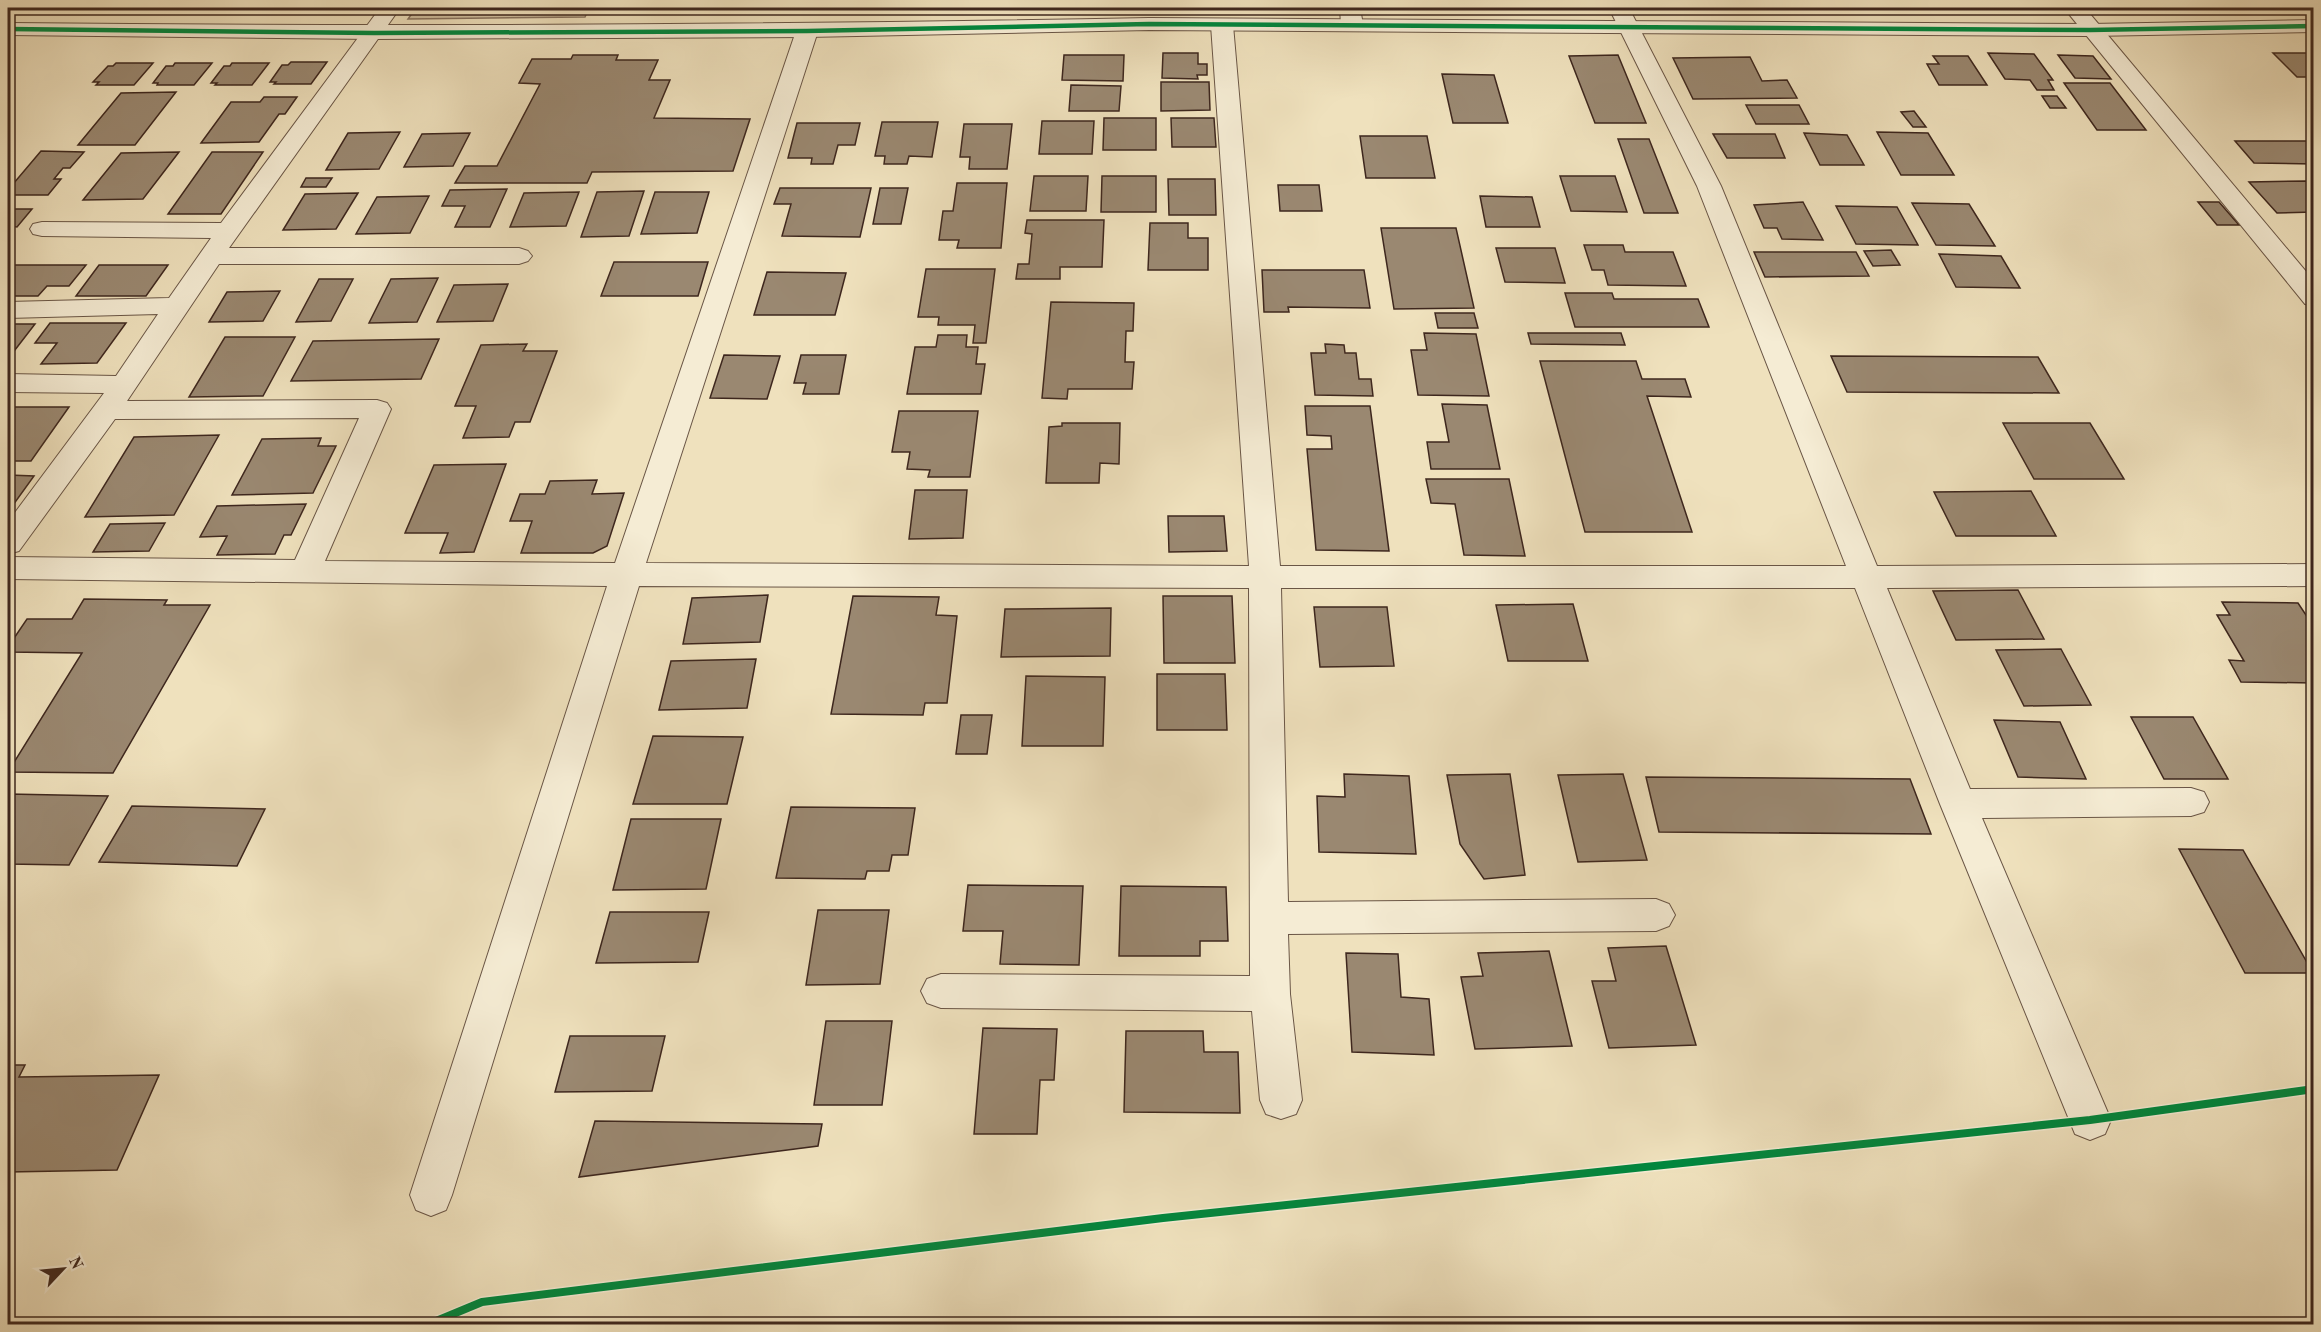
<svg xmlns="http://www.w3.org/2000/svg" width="2321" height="1332" viewBox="0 0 2321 1332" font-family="'Old Standard TT',serif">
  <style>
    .green { fill: #d1c1a2; stroke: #887460; stroke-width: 1.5 }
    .building { fill: #9a8871; stroke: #3e271e; stroke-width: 1.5 }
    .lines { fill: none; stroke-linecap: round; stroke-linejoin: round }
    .minor-casing { stroke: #6a5646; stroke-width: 2 }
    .tertiary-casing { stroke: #6a5646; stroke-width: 2 }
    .minor { fill: #f5ecd4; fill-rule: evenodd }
    .tertiary { fill: #f5ecd4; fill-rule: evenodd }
    .cycleway-far1-casing { stroke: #f5ecd4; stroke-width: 8 }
    .cycleway-casing { stroke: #f5ecd4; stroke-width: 11 }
    .cycleway-far1 { stroke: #00873e; stroke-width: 4.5 }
    .cycleway { stroke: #00873e; stroke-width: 8 }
  </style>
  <rect width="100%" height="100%" fill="#efe1bd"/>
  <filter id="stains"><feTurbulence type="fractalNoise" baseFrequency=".00333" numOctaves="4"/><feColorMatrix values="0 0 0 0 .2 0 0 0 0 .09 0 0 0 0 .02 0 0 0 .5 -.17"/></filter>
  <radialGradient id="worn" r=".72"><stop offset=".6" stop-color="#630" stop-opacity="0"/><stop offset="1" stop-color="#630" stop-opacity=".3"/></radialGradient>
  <path class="green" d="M416,8H589L585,17L408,19Z
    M663,8H1324V10Z"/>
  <path class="building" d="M1415,8H1464V10H1416Z
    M1792,8H1874L1876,10L1795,11Z
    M1163,53H1198V64H1207V75H1197L1198,79L1162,78Z
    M1988,53L2034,54L2053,80H2048L2054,90H2037L2030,80L2005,79Z
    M2273,53H2312L2314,77H2297Z
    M573,55H618L616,60H658L649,80H670L654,118L750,119L733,171L592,172L587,183H455L465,166H497L540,84L519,83L532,59H571Z
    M1064,55H1124L1123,81L1062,80Z
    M1618,55L1646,123H1595L1569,56Z
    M2058,55L2093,56L2111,79L2075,78Z
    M1933,56H1968L1987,85H1939L1927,64H1939Z
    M1750,57L1762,81L1787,80L1797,98L1693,99L1673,58Z
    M291,62H327L311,84H274L276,82H270L282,65H288Z
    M116,63H153L134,85H96L99,82H93L108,66H113Z
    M175,63H212L194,85H157L158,83H153L166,66H173Z
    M232,63H269L252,85H215L217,83H211L224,66H230Z
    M1442,74L1494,75L1508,123H1453Z
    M1161,82H1209L1210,110L1161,111Z
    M2064,83H2110L2146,130H2097Z
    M1071,85L1121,86L1119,111H1069Z
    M176,92L135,145H78L121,93Z
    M2042,96H2057L2066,108H2050Z
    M264,97H297L285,114H279L259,142L201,143L231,102H260Z
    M1746,105H1799L1809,124H1756Z
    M1914,111L1926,127H1913L1901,112Z
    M1104,118H1156V150H1103Z
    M1171,118H1214L1216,147H1172Z
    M1042,121H1094L1092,154H1039Z
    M882,122H938L932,157L909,156L907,164H884L885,156H875Z
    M797,123H860L855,145H838L833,164H811L812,158H788Z
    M964,124H1012L1007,169H969L970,157H960Z
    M400,132L379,169L326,170L348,133Z
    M1877,132L1928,133L1954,175H1901Z
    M470,133L453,166L404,167L422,134Z
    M1804,133L1847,135L1864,165H1820Z
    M1713,134H1775L1785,158H1727Z
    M1360,136H1427L1435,178H1366Z
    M1618,139H1649L1678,213H1644Z
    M2235,141H2314V164L2254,163Z
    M41,151L84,152L70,168H63L54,179H61L48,195H8V190Z
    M179,152L143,199L83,200L121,153Z
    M212,152H263L221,214H168Z
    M1034,176H1088L1086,211H1030Z
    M1102,176H1156V212H1101Z
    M1560,176H1615L1627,212L1571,211Z
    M306,178H332L326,187H301Z
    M1168,179H1215L1216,215H1169Z
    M2306,181L2314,189V212L2277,213L2249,182Z
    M957,183H1007L1001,248H957L959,240H939L943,211H953Z
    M1278,185H1319L1322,211H1280Z
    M780,188H871L860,237L782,236L791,204H774Z
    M880,188H908L901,224H873Z
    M507,189L490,227H455L465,206H442L450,190Z
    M644,191L629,236L581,237L597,192Z
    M579,192L566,226L510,227L524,193Z
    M655,192H709L697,233L641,234Z
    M358,193L336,229L283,230L305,194Z
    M429,196L410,233L356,234L377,197Z
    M1480,196L1532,197L1540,227H1486Z
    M1803,202L1823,240L1782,239L1777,228H1764L1754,205Z
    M2198,202H2219L2239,225H2217Z
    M1912,203L1969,204L1995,246L1936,245Z
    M1836,206L1897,207L1918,245L1856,244Z
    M8,209H32L17,227L10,226L8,229Z
    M1027,220H1104L1102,267H1060V279H1016L1018,264H1029L1032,234L1025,233Z
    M1150,223H1188V238H1208V270H1148Z
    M1381,228H1456L1474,308L1394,309Z
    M1584,245H1623L1625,252H1673L1686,286L1608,285L1604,270H1592Z
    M1496,248H1555L1565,283L1505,282Z
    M1891,250L1900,265L1873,266L1864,251Z
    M1754,252H1856L1869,276L1765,277Z
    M1939,254L2001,256L2020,288L1956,287Z
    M614,262H708L698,296H601Z
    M9,265H86L69,286H47L38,296H8Z
    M99,265H168L146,296H76Z
    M926,269H995L986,343H973L975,325H938L939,317H918Z
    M1262,270H1364L1370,308L1288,307L1289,312H1264Z
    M767,272L846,273L835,315H754Z
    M438,278L417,322L369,323L391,279Z
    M319,279H353L331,321L296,322Z
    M508,284L493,321L437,322L454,285Z
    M280,291L263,321L209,322L227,292Z
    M1565,293H1612L1614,299H1698L1709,327H1575Z
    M1051,302L1134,303L1133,331H1126L1125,362H1134L1132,389H1068L1067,399L1042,398Z
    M1435,313H1474L1478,328H1438Z
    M50,323H126L97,363L41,364L57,343H35Z
    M8,324H35L8,359Z
    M1424,333L1476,334L1489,396L1418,395L1411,350H1427Z
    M1528,333H1621L1625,345L1531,344Z
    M938,335H967L966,347H978L976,364H985L981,394H907L915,347H936Z
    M225,337H295L263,396L189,397Z
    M439,339L421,379L291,381L313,341Z
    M527,344L523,351H557L530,422H515L509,437L463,438L476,406H455L481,345Z
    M1325,344L1344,345L1345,353H1356L1359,379H1371L1373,396L1315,395L1311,353H1326Z
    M724,355L780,356L767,399L710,398Z
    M801,355H846L839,394H803L806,383H794Z
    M1831,356L2038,357L2059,393L1847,392Z
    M1540,361H1636L1642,379H1685L1691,397L1647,396L1692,532H1585Z
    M1442,404L1487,405L1500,469H1431L1427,442H1449Z
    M1305,406H1370L1389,551L1316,550L1307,449H1332L1331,436L1307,435Z
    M9,407H69L31,461H8Z
    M899,411H978L970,477H928L930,470L907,469L910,452H892Z
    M1062,423H1120L1119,464L1100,463L1099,483H1046L1049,427L1062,426Z
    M2003,423H2090L2124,479H2034Z
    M219,435L174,515L85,517L134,437Z
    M321,438L318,446H336L313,493L232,495L262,439Z
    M506,464L474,552L440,553L448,533H405L434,465Z
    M8,475L34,476L8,512Z
    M1426,479H1509L1525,556L1464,555L1455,504L1431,503Z
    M597,480L592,494L624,493L607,546L593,553H521L532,521H510L520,494H545L550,481Z
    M915,490H967L963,538L909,539Z
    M2031,491L2056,536H1956L1934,492Z
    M306,504L291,535H284L275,554L217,555L227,536L200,537L217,506Z
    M1168,516H1224L1227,551L1169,552Z
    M165,523L149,551L93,552L110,524Z
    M2018,590L2044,639L1956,640L1933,591Z
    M768,595L760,642L683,644L692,598Z
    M853,596L939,597L936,615L957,616L947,703H925L923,715L831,714Z
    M1163,596H1232L1235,663H1164Z
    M84,599L167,600L164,605H210L113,773L8,772L82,653L8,652V647L27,619H72Z
    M2222,602L2298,603L2314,627V683L2241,682L2229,660L2244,661L2217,615H2230Z
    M1573,604L1588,661H1508L1496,605Z
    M1314,607H1387L1394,666L1320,667Z
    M1111,608L1110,656L1001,657L1005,609Z
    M2061,649L2091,705L2024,706L1996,650Z
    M756,659L747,708L659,710L671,661Z
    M1157,674H1225L1227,730H1157Z
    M1026,676L1105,677L1103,746H1022Z
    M961,715H992L987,754H956Z
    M2131,717H2193L2228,779H2164Z
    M1994,720L2060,722L2086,779L2018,777Z
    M653,736L743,737L727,804H633Z
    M1344,774L1409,776L1416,854L1319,852L1317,796L1345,797Z
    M1510,774L1525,875L1484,879L1460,844L1447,775Z
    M1623,774L1647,860L1578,862L1558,775Z
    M1646,777L1910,779L1931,834L1659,832Z
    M8,794L108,796L69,865L8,864Z
    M132,806L265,809L237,866L99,862Z
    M791,807L915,808L908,855H892L889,871H867L865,879L776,878Z
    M631,819H721L706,889L613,890Z
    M2179,849L2243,850L2313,973H2245Z
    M968,885L1083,886L1079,965L1000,964L1003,931H963Z
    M1121,886L1226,887L1228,941H1200V956H1119Z
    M818,910H889L880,984L806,985Z
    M610,912H709L698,962L596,963Z
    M1666,946L1696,1045L1609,1048L1592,981H1616L1608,948Z
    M1549,951L1572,1046L1475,1049L1461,977L1483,976L1478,953Z
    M1346,953L1398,954L1401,997L1429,999L1434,1055L1352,1052Z
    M826,1021H892L882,1105H814Z
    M983,1028L1057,1029L1054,1080H1040L1037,1134H974Z
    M1126,1031H1203L1204,1052H1238L1240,1113L1124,1112Z
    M570,1036H665L652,1091L555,1092Z
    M8,1065H25L19,1077L159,1075L117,1170L8,1172Z
    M595,1121L822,1124L818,1146L579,1177Z"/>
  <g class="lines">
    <defs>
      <path id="minor" d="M380,8H400L229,248H519L528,251L532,256L528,261L519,264H219L127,401L377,400L387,403L391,409L325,561L615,563L796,31L800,27L807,25L814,27L818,31L646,563L1249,566L1211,25L1215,21L1222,19L1229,21L1233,25L1280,566H1846L1697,186L1609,8H1629L1721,186L1877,566L2314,564V586L1887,588L1970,789L2191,788L2204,792L2209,802L2204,812L2191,816L1982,818L2111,1120L2105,1134L2090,1140L2075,1134L1940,804L1855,588H1281L1288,902L1656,899L1669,904L1675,915L1669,926L1656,931L1288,934L1290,994L1302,1100L1296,1114L1281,1119L1266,1114L1260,1100L1252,1011L941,1008L927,1003L921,991L927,979L941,974L1250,976L1249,588L639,586L452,1195L446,1210L431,1216L416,1210L410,1195L607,586L8,579V557L295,560L359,418L115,419L19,551L8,554V522L104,393L8,392V374L116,376L158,314L8,318V302L169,298L211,238L42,236L33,234L30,229L33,224L42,222L221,223Z
        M1340,8H1360L1363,25L1359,29L1352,31L1345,29L1341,25Z
        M2064,8H2085L2314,281V306L2305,304Z"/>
      <path id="tertiary" d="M1149,18L2090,24L2314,20V32L2090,36L1149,30L807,37L374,39L8,35V23C389,27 769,25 1149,18Z"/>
    </defs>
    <use href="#minor" class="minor-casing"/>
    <use href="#tertiary" class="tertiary-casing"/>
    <use href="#minor" class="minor"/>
    <use href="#tertiary" class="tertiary"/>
    <defs>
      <path id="cycleway-far1" d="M8,29L374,33L807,31L1149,24L2090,30L2314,26"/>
      <path id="cycleway" d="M429,1324L482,1302L1163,1218L2090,1120L2314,1089"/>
    </defs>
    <use href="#cycleway-far1" class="cycleway-far1-casing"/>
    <use href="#cycleway" class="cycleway-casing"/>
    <use href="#cycleway-far1" class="cycleway-far1"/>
    <use href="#cycleway" class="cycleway"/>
  </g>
  <rect width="2321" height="1332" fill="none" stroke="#efe1bd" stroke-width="30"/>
  <rect x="9" y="9" width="2303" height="1314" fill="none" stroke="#3e271e" stroke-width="3"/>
  <rect x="15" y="15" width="2291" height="1302" fill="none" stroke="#3e271e" stroke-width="1.5"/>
  <g transform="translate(63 1269) rotate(64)" stroke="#f5ecd4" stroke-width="4.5" paint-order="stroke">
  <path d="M0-4.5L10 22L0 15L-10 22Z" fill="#3e271e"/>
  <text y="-9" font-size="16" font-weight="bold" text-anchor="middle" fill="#3e271e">N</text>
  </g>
  <rect width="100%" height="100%" filter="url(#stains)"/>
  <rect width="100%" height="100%" fill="url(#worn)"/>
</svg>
